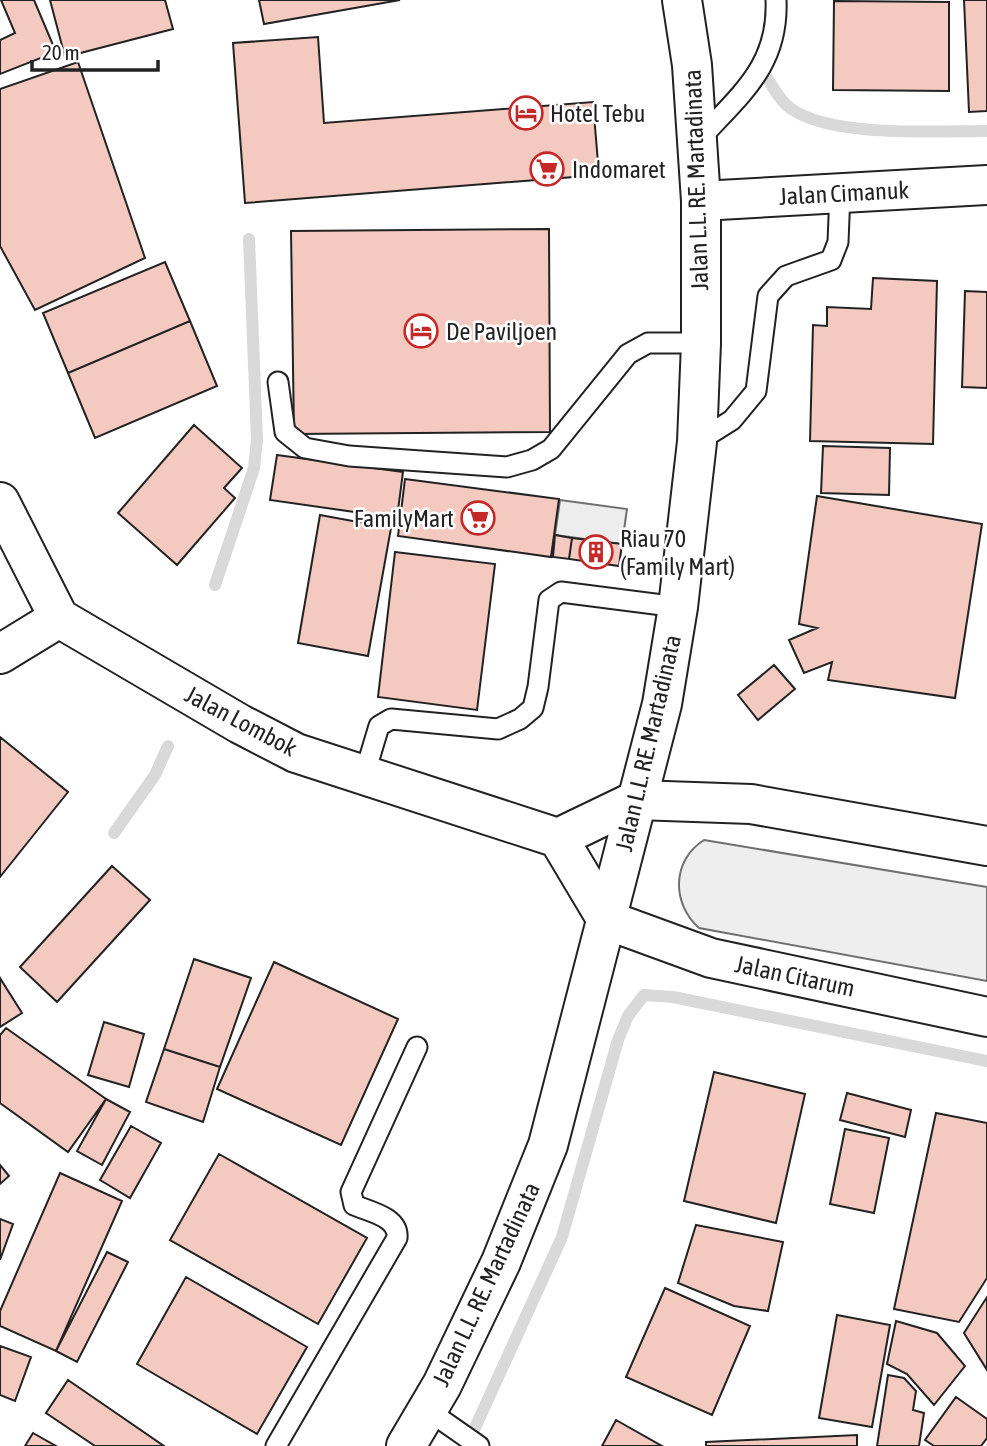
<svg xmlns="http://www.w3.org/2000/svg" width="987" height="1446" viewBox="0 0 987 1446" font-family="'Asap Condensed',sans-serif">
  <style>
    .green { fill: #eee; stroke: #6f6f6f; stroke-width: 2 }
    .parking { fill: #ededed; stroke: #6f6f6f; stroke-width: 2 }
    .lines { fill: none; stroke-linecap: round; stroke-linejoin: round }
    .stream { stroke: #d9d9d9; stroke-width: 12 }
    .building { fill: #f3c9c0; stroke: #222; stroke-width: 2 }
    .service-casing { stroke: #222; stroke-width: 23 }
    .minor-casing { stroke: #222; stroke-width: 42 }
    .tertiary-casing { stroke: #222; stroke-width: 42 }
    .secondary-casing { stroke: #222; stroke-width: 42 }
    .service { stroke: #fff; stroke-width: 19 }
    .minor { stroke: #fff; stroke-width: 38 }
    .tertiary { stroke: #fff; stroke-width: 38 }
    .secondary { stroke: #fff; stroke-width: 38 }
    .labels { text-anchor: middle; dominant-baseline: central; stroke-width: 5; stroke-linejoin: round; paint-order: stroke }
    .poi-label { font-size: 24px; fill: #222; stroke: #fff; text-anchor: start }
    .street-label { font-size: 24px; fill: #222; stroke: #fff }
  </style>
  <rect width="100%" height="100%" fill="#fff"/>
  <path class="green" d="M704,840L987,887V981L699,928C672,904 671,861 704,840Z"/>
  <path class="parking" d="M560,500L627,509L622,544L555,535Z"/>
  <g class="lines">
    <path class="stream" d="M761,68C769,80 778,99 790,108C831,138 936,131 987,131
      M215,585L254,468L257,440L249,239
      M114,833L155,775L168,746
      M474,1430L562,1237L618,1040L628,1016L644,995L673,997L987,1061"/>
  </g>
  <path class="building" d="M1,0H34L56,52L0,74V40L15,33Z
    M50,0H165L173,29L65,57Z
    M259,0H400L264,24Z
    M964,0H987V111L969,112Z
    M834,1L949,2V91L833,90Z
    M318,37L324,123L593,102L599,175L245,203L233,43Z
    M78,62L145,258L35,310L0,246V89Z
    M549,229L550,432L294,434L291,231Z
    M165,262L190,321L68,373L43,313Z
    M873,278L937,281L933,444L810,441L813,325L827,326V307L871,309Z
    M965,291L987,292V388L962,387Z
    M190,321L217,386L95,438L68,373Z
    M194,425L242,468L224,488L235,498L177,565L118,513Z
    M823,446L890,448L889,495L821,493Z
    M277,455L403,472L397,518L270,500Z
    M405,479L559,499L551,557L398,536Z
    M817,496L982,524L955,698L828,680L832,662L804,673L789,640L817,628L799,624Z
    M320,515L391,528L368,656L298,643Z
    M555,535L572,538L569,559L553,557Z
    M572,538L622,544L619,566L569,559Z
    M395,552L495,564L477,710L378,697Z
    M774,665L795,689L758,720L738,695Z
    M0,737L68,792L0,877Z
    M112,866L150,900L57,1002L20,967Z
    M194,959L251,978L220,1067L164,1049Z
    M274,962L398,1019L341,1145L217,1089Z
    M0,978L22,1013L0,1027Z
    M104,1022L144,1034L129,1087L88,1075Z
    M6,1028L106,1099L68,1152L0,1103V1035Z
    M164,1049L220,1067L203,1122L146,1102Z
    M714,1072L805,1094L776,1223L684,1201Z
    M847,1093L911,1110L905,1137L840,1120Z
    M106,1099L130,1112L102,1165L77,1151Z
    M936,1113L987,1123V1278L959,1322L894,1309Z
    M131,1126L161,1143L130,1198L100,1180Z
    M845,1129L889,1138L874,1213L830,1204Z
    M219,1154L367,1238L318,1324L170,1240Z
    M0,1165L9,1176L0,1184Z
    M60,1173L122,1201L56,1351L0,1326V1311Z
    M0,1219L13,1224L0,1260Z
    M696,1225L783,1242L768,1311L734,1306L678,1283Z
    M107,1252L128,1262L77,1362L56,1351Z
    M186,1277L307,1347L257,1434L137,1364Z
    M665,1288L750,1326L712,1415L626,1377Z
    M987,1297V1370L964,1333Z
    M837,1315L890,1325L872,1427L819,1418Z
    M896,1321L937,1333L965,1366L934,1405L907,1374L887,1364Z
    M0,1346L31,1357L15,1401L0,1395Z
    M888,1375L904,1378L916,1391L913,1410L924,1413L919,1446H877Z
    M68,1380L164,1446H95L46,1413Z
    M956,1397L987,1419V1438L981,1446H934L925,1440Z
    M616,1420L662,1446H602Z
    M33,1433L56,1446H25Z
    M857,1435V1446H706V1442Z"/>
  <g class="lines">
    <defs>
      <path id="service" d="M698,141C739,95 779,67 776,0
        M278,382L285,432L305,448L349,456L507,467L532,460L551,449L628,354L648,343H701
        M697,442L732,420L756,391L768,296L786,276L831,260L838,242L840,193
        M364,776L379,726L391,719L498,729L520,719L533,708L538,687L549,600L561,592L678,607
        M426,1409L479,1446
        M276,1446L397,1238C399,1217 370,1212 354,1205L351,1192L417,1047"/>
      <path id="minor" d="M701,201L987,185
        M0,654L59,618"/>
      <path id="tertiary" d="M0,502L59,618L240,724L296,753L558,838L637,800L751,804L987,846
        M558,838L607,920L711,958L987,1017"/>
      <path id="secondary" d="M406,1446L442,1385L501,1262L548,1145L662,704L678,607L697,442L701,343V201L692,65L682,0"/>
    </defs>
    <use href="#service" class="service-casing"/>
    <use href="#minor" class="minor-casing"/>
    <use href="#tertiary" class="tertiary-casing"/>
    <use href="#secondary" class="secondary-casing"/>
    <use href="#service" class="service"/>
    <use href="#minor" class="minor"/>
    <use href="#tertiary" class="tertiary"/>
    <use href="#secondary" class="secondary"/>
  </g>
  <defs>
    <symbol id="hotel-ring" viewBox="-11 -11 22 22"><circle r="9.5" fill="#fff" stroke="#c62828" stroke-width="1.5"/><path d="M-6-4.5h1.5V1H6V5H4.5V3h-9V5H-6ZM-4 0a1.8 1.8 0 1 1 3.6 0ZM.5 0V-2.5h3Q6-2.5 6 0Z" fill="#c62828"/></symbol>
    <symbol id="supermarket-ring" viewBox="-11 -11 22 22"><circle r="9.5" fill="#fff" stroke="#c62828" stroke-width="1.5"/><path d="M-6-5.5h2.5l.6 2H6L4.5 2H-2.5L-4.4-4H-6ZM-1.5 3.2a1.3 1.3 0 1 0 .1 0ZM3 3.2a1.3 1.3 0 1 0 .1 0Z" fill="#c62828"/></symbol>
    <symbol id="building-ring" viewBox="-11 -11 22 22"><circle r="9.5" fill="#fff" stroke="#c62828" stroke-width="1.5"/><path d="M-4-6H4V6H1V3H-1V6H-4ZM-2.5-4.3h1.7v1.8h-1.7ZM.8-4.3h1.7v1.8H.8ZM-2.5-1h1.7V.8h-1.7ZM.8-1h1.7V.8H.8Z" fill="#c62828"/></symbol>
  </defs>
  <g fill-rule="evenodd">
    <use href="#hotel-ring" x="507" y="94" width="38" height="38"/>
    <use href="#supermarket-ring" x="528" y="150" width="38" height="38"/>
    <use href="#hotel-ring" x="402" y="312" width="38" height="38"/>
    <use href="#supermarket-ring" x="459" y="499" width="38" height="38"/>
    <use href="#building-ring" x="577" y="533" width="38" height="38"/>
  </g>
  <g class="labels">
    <g class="poi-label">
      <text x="550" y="113">Hotel Tebu</text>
      <text x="572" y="169">Indomaret</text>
      <text x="446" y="331">De Paviljoen</text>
      <text x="454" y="518" text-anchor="end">FamilyMart</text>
      <text x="620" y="538">Riau 70<tspan x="620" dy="28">(Family Mart)</tspan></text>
    </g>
    <g class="street-label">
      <text transform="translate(696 180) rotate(-92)">Jalan L.L. RE. Martadinata</text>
      <text transform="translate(844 193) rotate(-3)">Jalan Cimanuk</text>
      <text transform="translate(241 721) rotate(28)">Jalan Lombok</text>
      <text transform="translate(648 743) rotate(-77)">Jalan L.L. RE. Martadinata</text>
      <text transform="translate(795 976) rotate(12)">Jalan Citarum</text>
      <text transform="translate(486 1284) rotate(-65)">Jalan L.L. RE. Martadinata</text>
    </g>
  </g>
  <path d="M32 60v10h126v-10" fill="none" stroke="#222222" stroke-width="3.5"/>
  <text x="42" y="60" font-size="21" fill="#222222" stroke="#ffffff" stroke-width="5" paint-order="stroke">20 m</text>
</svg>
